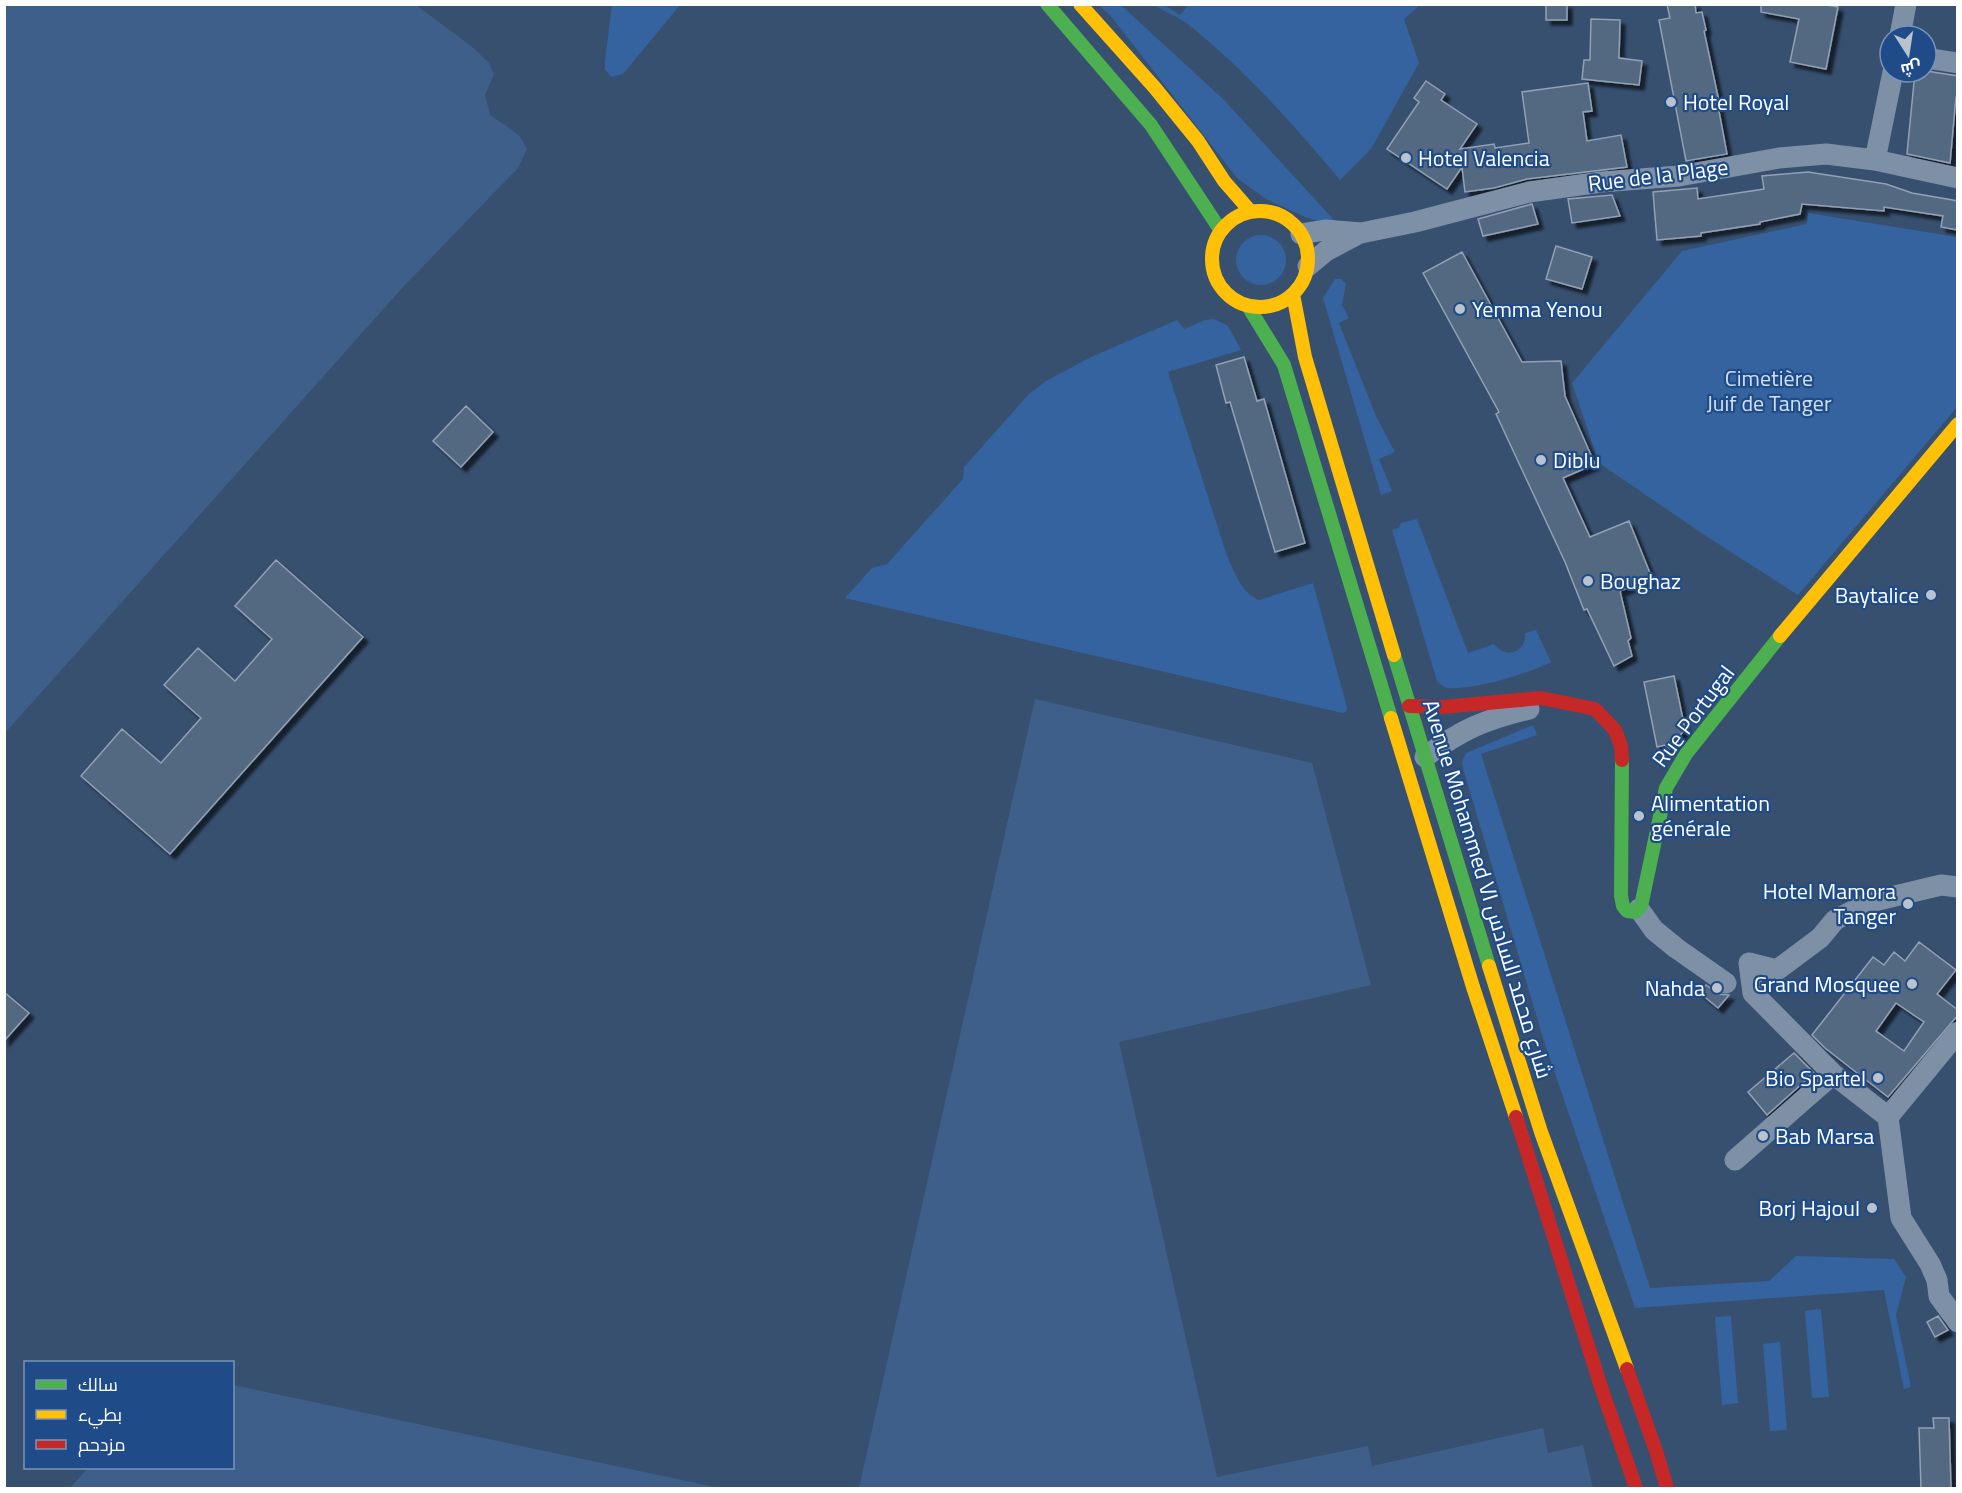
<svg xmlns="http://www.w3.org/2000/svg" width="1962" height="1493" viewBox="0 0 1962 1493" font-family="'Titillium Web',Cairo,sans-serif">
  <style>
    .green { fill: #34639f }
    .water { fill: #3e5f89 }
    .building { fill: #536781; stroke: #92a1b4; stroke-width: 1.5; fill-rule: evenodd; filter: url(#shadow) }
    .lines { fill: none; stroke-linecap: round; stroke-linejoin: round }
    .street { stroke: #7e90a6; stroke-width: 21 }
    .fast { stroke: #4caf50; stroke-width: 14 }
    .slow { stroke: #ffc107; stroke-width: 14 }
    .jam { stroke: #c62828; stroke-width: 14 }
    .poi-dot { fill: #b9c2cd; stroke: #1f4c88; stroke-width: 2 }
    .labels { text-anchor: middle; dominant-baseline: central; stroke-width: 4.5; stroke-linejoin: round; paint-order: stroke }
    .poi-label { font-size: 22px; fill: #fff; stroke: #1f4c88; text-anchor: start }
    .street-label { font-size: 22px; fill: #fff; stroke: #1f4c88 }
    .park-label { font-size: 22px; fill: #cfe1f8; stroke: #1f4c88 }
  </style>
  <defs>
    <filter id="shadow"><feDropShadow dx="5" dy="5" stdDeviation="1.5" flood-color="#0009"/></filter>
  </defs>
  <rect width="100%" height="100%" fill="#375070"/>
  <path class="green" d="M612,4L680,5L623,74L612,77L605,70V61Z
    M1099,5H1122V6L1224,100L1334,220L1317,221L1303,216L1266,199L1237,178L1110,15Z
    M1188,5H1420L1404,19L1419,63L1371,149L1340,180C1294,125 1246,71 1189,25C1179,17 1165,12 1153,5H1164L1180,15Z
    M1808,213L1957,237V407L1798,595L1706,536L1599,463L1572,383L1682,251L1807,224Z
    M1236 260a25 25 0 1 1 50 0a25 25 0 1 1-50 0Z
    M1335,279H1341L1346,284L1342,305L1349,318L1339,323L1376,416L1395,452L1379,459L1392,491L1381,495L1323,298Z
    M1214,319L1228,326L1241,350L1168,372L1227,556C1235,572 1241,593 1259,600L1313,583L1347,707L1346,712L1342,713L845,598L872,568L887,564L963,479L964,467L1029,394L1046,381L1091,357L1177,320L1184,329L1205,320Z
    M1417,519L1468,653L1494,644C1506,660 1527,652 1525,633L1536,630L1551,662C1527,674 1475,690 1449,688C1444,688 1441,685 1437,681L1392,530L1399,528L1401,523Z
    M1533,725L1537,735L1481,754L1650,1288L1769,1281L1796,1256L1894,1259L1906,1277L1896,1315L1911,1387L1904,1389L1884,1290L1635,1308L1543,1038L1463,768L1462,762L1466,753Z
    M1821,1309L1829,1397L1812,1398L1805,1311Z
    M1731,1316L1738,1403L1722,1405L1715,1317Z
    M1780,1342L1787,1430L1770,1431L1763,1344Z"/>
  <path class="water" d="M5,4L416,5L471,46L489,63L494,74L485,95L490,115L519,135L527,149L518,168L403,287L5,733Z
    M1035,699L1312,763L1371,985L1119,1042L1217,1477L1368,1446L1372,1466L1543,1428L1548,1453L1583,1445L1593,1488H859Z
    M233,1385L715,1487V1488H70L88,1468H232Z"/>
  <path class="building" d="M1546,4H1567V20H1546Z
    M1667,4H1695L1696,13L1702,12L1706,30L1704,31L1720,106H1718L1727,154L1686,161L1659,20L1670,18Z
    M1761,4H1822L1838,7L1826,69L1790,62L1799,19L1761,12Z
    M1591,19L1620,20L1619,58L1642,61L1639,85L1582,79L1584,60H1590Z
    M1926,71L1958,76V97H1956L1950,163L1907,154L1915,72Z
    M1426,81L1445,94L1441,100L1477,124L1460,149L1494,144L1495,148L1529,143L1522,92L1588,83L1592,111L1583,112L1587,141L1621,135L1627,167L1527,179L1494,188L1465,192L1462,167L1447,189L1387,149L1419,102L1414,98Z
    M1808,172L1886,184L1912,193L1958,201V230L1941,227L1943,216L1884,207V211L1802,204L1800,214L1760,222V224L1701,233V236L1657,240L1653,192L1697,188L1698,199L1764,189L1762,176Z
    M1612,195L1620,216L1572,223L1568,199Z
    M1532,204L1538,224L1483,236L1478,219Z
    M1556,246L1592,257L1582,289L1546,279Z
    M1462,252L1522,362L1561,361L1565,396L1595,464L1563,478L1590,537L1629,521L1652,578L1620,591L1631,638L1628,641L1632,656L1614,666L1587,609L1584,610L1565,562L1496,414L1499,412L1423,273Z
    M1244,357L1257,401L1264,399L1305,543L1275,552L1230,402L1226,403L1216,365Z
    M466,406L493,432L461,467L433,441Z
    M276,560L363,637L170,854L81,776L122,729L161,763L201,718L164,685L198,648L235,681L272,639L235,606Z
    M1674,676L1685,729L1670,749L1665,745L1657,747L1644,682Z
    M1919,942L1956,970L1937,994L1958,1010V1015L1888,1097L1825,1048L1812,1035L1873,957L1884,965L1894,952L1905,961ZM1896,1003L1924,1022L1904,1051L1876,1031Z
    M1706,985L1719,994L1729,995L1718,1008L1700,993Z
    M4,992L29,1013L4,1041Z
    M1794,1053L1814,1073L1767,1115L1748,1092Z
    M1938,1316L1948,1330L1935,1337L1927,1322Z
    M1933,1418H1949L1951,1488H1921L1919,1428H1934Z"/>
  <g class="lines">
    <path class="street" d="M1900,36L1906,4
      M1926,58L1958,63
      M1875,160L1893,72
      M1301,234L1325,230L1361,233L1415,222L1529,192L1601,182L1679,176L1779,158L1826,154L1875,160L1958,178
      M1308,266L1326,251L1360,233
      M1425,757C1462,729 1484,720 1529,709
      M1639,909L1654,930L1676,948L1726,983
      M1888,1117L1833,1074L1753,993L1749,963L1777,970L1820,938L1835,920L1870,902L1941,885L1958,887
      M1888,1117L1901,1218L1930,1264L1937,1280L1939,1296L1958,1322
      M1888,1117L1958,1032
      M1735,1160L1833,1074"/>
    <path class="fast" d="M1047,4L1151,125L1221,231
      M1248,306L1284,365L1391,718
      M1394,655L1489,966
      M1622,760L1621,896L1623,906L1627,911L1635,912L1641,906L1666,788L1686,754L1780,636"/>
    <path class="slow" d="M1080,4L1155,88L1198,141L1224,181L1251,212
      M1212 259a48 48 0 1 1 96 0a48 48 0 1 1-96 0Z
      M1293,294L1305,357L1394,655
      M1780,636L1958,424
      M1391,718L1473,987L1516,1117
      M1489,966L1541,1132L1627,1369"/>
    <path class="jam" d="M1409,706L1443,707L1541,698L1595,709L1615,730L1621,746L1622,760
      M1516,1117L1601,1387L1636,1488
      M1627,1369L1656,1451L1667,1488"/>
  </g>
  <g class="poi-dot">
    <circle cx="1671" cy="102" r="6"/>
    <circle cx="1406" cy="158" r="6"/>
    <circle cx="1460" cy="309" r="6"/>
    <circle cx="1541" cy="460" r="6"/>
    <circle cx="1588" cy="581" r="6"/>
    <circle cx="1931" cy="595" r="6"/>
    <circle cx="1639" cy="816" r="6"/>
    <circle cx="1908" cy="904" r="6"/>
    <circle cx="1912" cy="984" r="6"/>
    <circle cx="1717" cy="988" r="6"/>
    <circle cx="1878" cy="1078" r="6"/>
    <circle cx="1763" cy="1136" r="6"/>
    <circle cx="1872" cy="1208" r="6"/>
  </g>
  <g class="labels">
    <g class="poi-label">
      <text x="1683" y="102">Hotel Royal</text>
      <text x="1418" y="158">Hotel Valencia</text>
      <text x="1472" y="309">Yemma Yenou</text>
      <text x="1553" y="460">Diblu</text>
      <text x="1600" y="581">Boughaz</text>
      <text x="1919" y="595" text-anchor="end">Baytalice</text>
      <text x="1651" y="803">Alimentation<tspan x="1651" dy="25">générale</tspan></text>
      <text x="1896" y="891" text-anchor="end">Hotel Mamora<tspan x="1896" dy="25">Tanger</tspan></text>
      <text x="1900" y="984" text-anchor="end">Grand Mosquee</text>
      <text x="1705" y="988" text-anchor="end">Nahda</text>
      <text x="1866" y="1078" text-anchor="end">Bio Spartel</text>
      <text x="1775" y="1136">Bab Marsa</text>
      <text x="1860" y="1208" text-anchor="end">Borj Hajoul</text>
    </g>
    <g class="street-label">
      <text transform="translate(1658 175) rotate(-7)">Rue de la Plage</text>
      <text transform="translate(1693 716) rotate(-53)">Rue Portugal</text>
      <text transform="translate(1488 889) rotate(73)">Avenue Mohammed VI شارع محمد السادس</text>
    </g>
    <g class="park-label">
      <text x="1769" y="378">Cimetière<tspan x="1769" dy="25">Juif de Tanger</tspan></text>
    </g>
  </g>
  <rect width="1962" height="1493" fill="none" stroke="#ffffff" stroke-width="12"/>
  <rect x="24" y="1361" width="210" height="108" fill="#1f4c88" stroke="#7994b8" stroke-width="1.5"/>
  <rect x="36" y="1380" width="30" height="9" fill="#4caf50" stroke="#7994b8" stroke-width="1.5"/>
  <text x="78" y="1391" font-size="18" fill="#ffffff">سالك</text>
  <rect x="36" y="1410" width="30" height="9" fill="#ffc107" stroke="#7994b8" stroke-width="1.5"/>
  <text x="78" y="1421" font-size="18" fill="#ffffff">بطيء</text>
  <rect x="36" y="1440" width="30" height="9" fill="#c62828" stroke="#7994b8" stroke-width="1.5"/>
  <text x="78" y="1451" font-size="18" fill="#ffffff">مزدحم</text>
  <g transform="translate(1908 54) rotate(168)"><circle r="28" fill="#1f4c88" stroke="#7994b8" stroke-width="1.5"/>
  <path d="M0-4.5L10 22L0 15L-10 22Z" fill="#b9c2cd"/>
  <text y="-9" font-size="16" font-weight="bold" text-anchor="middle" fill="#ffffff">ش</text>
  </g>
</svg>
